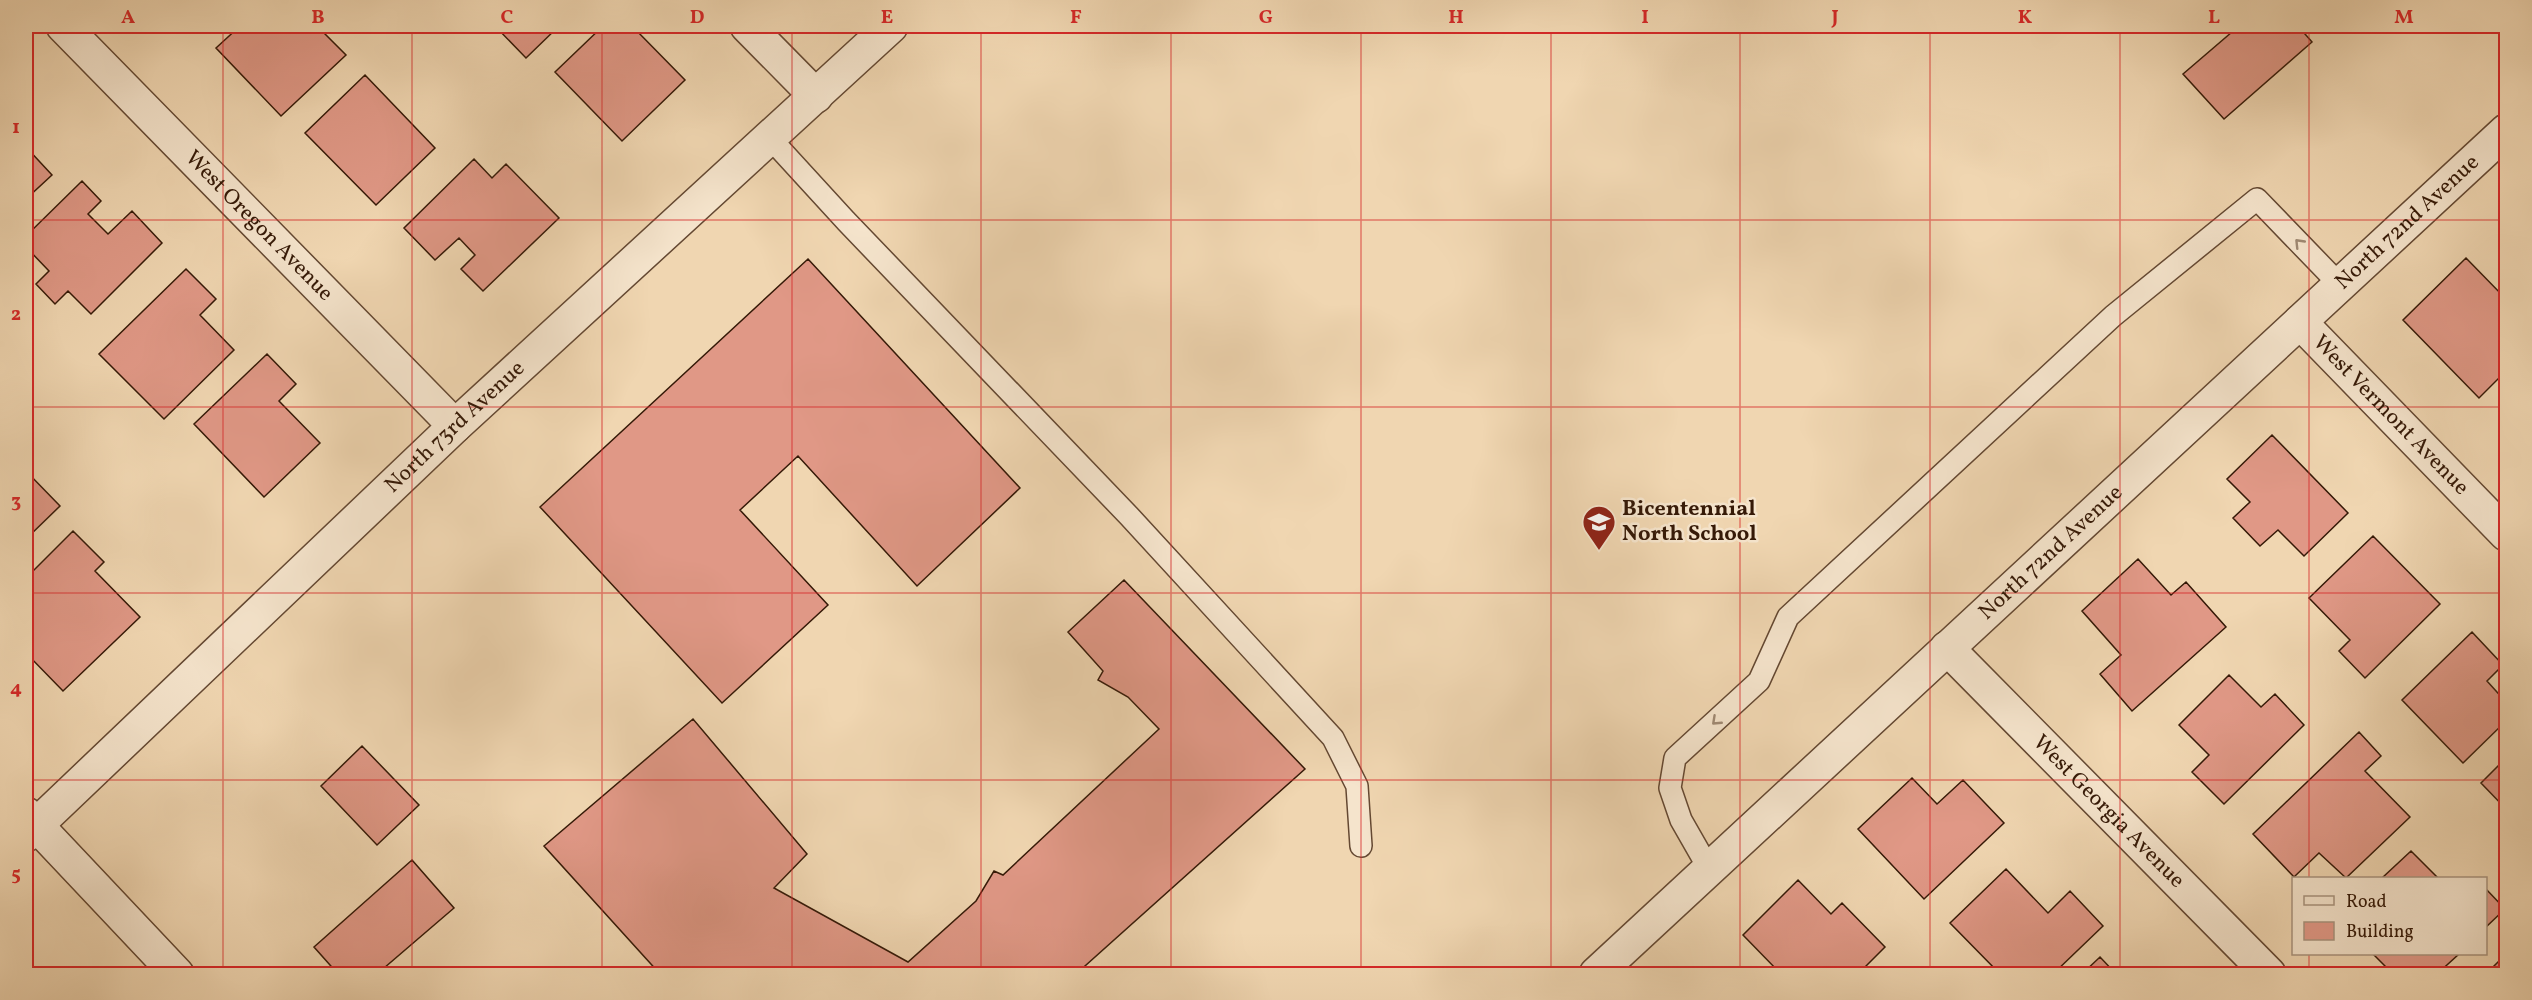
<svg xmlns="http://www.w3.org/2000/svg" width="2532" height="1000" viewBox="0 0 2532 1000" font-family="Vollkorn,serif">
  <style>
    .building { fill: #e09886; stroke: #351907; stroke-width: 1.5 }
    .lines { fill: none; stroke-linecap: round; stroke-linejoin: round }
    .service-casing { stroke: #644832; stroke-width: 24 }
    .minor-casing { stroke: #644832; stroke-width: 36 }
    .service { stroke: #f5e4cc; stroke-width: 21 }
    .minor { stroke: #f5e4cc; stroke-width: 33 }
    .oneway { stroke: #9f8973 }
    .grid { fill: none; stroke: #d62828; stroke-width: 1.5; stroke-opacity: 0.55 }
    .labels { text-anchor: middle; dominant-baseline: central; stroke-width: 5; stroke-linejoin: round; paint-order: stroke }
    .street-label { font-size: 22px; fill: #351907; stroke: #f5e4cc }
    .poi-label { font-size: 22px; font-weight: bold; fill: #351907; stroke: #f5e4cc; text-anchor: start }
    .neatline { fill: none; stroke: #d62828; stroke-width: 2 }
    .grid-label { font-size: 20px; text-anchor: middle; font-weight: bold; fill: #d62828 }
  </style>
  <rect width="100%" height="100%" fill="#f0d6b1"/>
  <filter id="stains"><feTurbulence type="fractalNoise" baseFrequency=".00333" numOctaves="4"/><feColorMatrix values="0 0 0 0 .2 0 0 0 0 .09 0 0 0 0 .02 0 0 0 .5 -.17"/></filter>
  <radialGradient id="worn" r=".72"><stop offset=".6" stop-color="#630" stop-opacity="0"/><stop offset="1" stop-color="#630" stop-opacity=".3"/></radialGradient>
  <path class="building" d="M240,26H317L346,55L281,116L216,48Z
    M495,26H559L526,58Z
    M603,26H632L685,80L622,141L555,72Z
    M2239,26H2298L2312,42L2224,119L2183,74Z
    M365,75L435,148L376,205L305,133Z
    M26,125L32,133L26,139Z
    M26,147L52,175L26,199Z
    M474,159L492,178L506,164L559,218L483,291L461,269L475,255L459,238L435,260L404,228Z
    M82,181L101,201L88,214L108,234L132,211L162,243L91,314L68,291L55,304L36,284L49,271L26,247V236Z
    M2466,258L2506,299V371L2479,398L2403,320Z
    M808,259L1020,488L917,586L798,456L740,510L828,605L722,703L540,507Z
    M186,269L216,299L200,315L234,350L164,419L99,354Z
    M267,354L296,384L279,401L320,443L264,497L194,424Z
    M2272,435L2348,513L2304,556L2278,530L2260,546L2233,518L2250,502L2227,479Z
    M26,471L60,506L26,539Z
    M73,531L104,562L95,571L140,617L63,691L26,653V578Z
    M2373,536L2440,604L2365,678L2339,651L2350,640L2309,598Z
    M2138,559L2171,595L2186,582L2226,627L2132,711L2100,674L2121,655L2082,611Z
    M1124,580L1305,769L1076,974H660L544,846L693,719L807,854L774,888L908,962L976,901L994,871L1003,875L1159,729L1128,697L1098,680L1103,671L1068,632Z
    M2472,632L2503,665L2487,681L2506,702V721L2463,763L2402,700Z
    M2229,675L2261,707L2275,694L2304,725L2224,804L2192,772L2209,755L2179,725Z
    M2359,732L2381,756L2365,771L2410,817L2346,878L2319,853L2294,877L2253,834Z
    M362,746L419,805L377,845L321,786Z
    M2506,758V809L2481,783Z
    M1912,778L1937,804L1963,780L2004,823L1924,899L1858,829Z
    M2411,851L2438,878H2382Z
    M412,860L454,908L377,974H338L314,947Z
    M2006,869L2048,913L2070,891L2103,926L2053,974H2000L1950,923Z
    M1798,880L1831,914L1842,903L1885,947L1858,974H1776L1779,972L1743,935Z
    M2486,889L2505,909L2486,927Z
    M2376,954H2459L2437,974H2393L2374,955Z
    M2506,954V974H2486Z
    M2100,957L2116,974H2082Z"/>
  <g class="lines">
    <defs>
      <path id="service" d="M770,138L846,221L1129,516L1333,738L1357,786L1361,846
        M1709,869L1681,820L1670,788L1675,758L1759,681L1788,617L2113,316L2257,199L2340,285"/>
      <g id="minor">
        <path id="s1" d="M63,26L455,426"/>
        <path d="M747,26L816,96"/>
        <path id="s2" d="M2300,322L2506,534"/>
        <path id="s3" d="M1947,648L2269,974"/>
        <path d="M26,814L177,974"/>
        <path id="s4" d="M26,835L455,426L891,26"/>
        <path id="s5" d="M1596,974L2506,131"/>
      </g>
    </defs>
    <use href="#service" class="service-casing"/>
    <use href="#minor" class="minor-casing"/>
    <use href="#service" class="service"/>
    <use href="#minor" class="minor"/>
  </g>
  <defs><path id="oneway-chevron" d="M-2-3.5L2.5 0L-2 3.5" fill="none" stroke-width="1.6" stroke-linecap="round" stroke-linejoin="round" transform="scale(1.5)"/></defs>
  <g class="oneway">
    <use href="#oneway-chevron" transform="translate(2299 243) rotate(-134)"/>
    <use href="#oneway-chevron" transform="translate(1716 721) rotate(137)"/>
  </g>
  <path class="grid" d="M223,26V974M412,26V974M602,26V974M792,26V974M981,26V974M1171,26V974M1361,26V974M1551,26V974M1740,26V974M1930,26V974M2120,26V974M2309,26V878M26,220H2506M26,407H2506M26,593H2506M26,780H2506M2309,954V974"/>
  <defs>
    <symbol id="school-pin" viewBox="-11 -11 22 30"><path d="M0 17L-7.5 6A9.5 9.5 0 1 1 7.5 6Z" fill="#8f2418" stroke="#f5e4cc"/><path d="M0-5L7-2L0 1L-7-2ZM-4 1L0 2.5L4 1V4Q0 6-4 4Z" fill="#fff"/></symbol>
  </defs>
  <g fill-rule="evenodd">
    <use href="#school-pin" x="1580" y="503" width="38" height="52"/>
  </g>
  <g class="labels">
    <g class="street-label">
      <text stroke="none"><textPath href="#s5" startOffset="1106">North 72nd Avenue</textPath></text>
      <text stroke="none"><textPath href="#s1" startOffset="280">West Oregon Avenue</textPath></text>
      <text stroke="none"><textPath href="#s2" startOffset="130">West Vermont Avenue</textPath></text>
      <text stroke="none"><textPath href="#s4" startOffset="592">North 73rd Avenue</textPath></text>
      <text stroke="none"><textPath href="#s5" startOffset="620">North 72nd Avenue</textPath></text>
      <text stroke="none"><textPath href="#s3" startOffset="230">West Georgia Avenue</textPath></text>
    </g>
    <g class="poi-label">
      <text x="1622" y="509">Bicentennial<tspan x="1622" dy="25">North School</tspan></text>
    </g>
  </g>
  <rect width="2532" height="1000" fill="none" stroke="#f0d6b1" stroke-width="66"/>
  <rect x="2292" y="877" width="195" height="78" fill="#f5e4cc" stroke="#a8937d" stroke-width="1.5"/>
  <rect x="2304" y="896" width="30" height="9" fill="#f5e4cc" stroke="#a8937d" stroke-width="1.5"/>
  <text x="2346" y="907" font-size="18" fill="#351907">Road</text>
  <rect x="2304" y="922" width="30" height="18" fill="#e09886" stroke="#a8937d" stroke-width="1.5"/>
  <text x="2346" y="937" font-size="18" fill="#351907">Building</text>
  <rect x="33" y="33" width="2466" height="934" class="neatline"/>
  <g class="grid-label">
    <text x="128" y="23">A</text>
    <text x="318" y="23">B</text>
    <text x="507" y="23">C</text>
    <text x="697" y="23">D</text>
    <text x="887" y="23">E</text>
    <text x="1076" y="23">F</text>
    <text x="1266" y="23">G</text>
    <text x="1456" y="23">H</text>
    <text x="1645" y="23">I</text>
    <text x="1835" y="23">J</text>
    <text x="2025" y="23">K</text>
    <text x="2214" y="23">L</text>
    <text x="2404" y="23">M</text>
    <text x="16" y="133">1</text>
    <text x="16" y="320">2</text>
    <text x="16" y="507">3</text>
    <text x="16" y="694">4</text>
    <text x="16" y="880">5</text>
  </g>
  <rect width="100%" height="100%" filter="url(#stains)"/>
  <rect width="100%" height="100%" fill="url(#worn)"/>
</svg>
